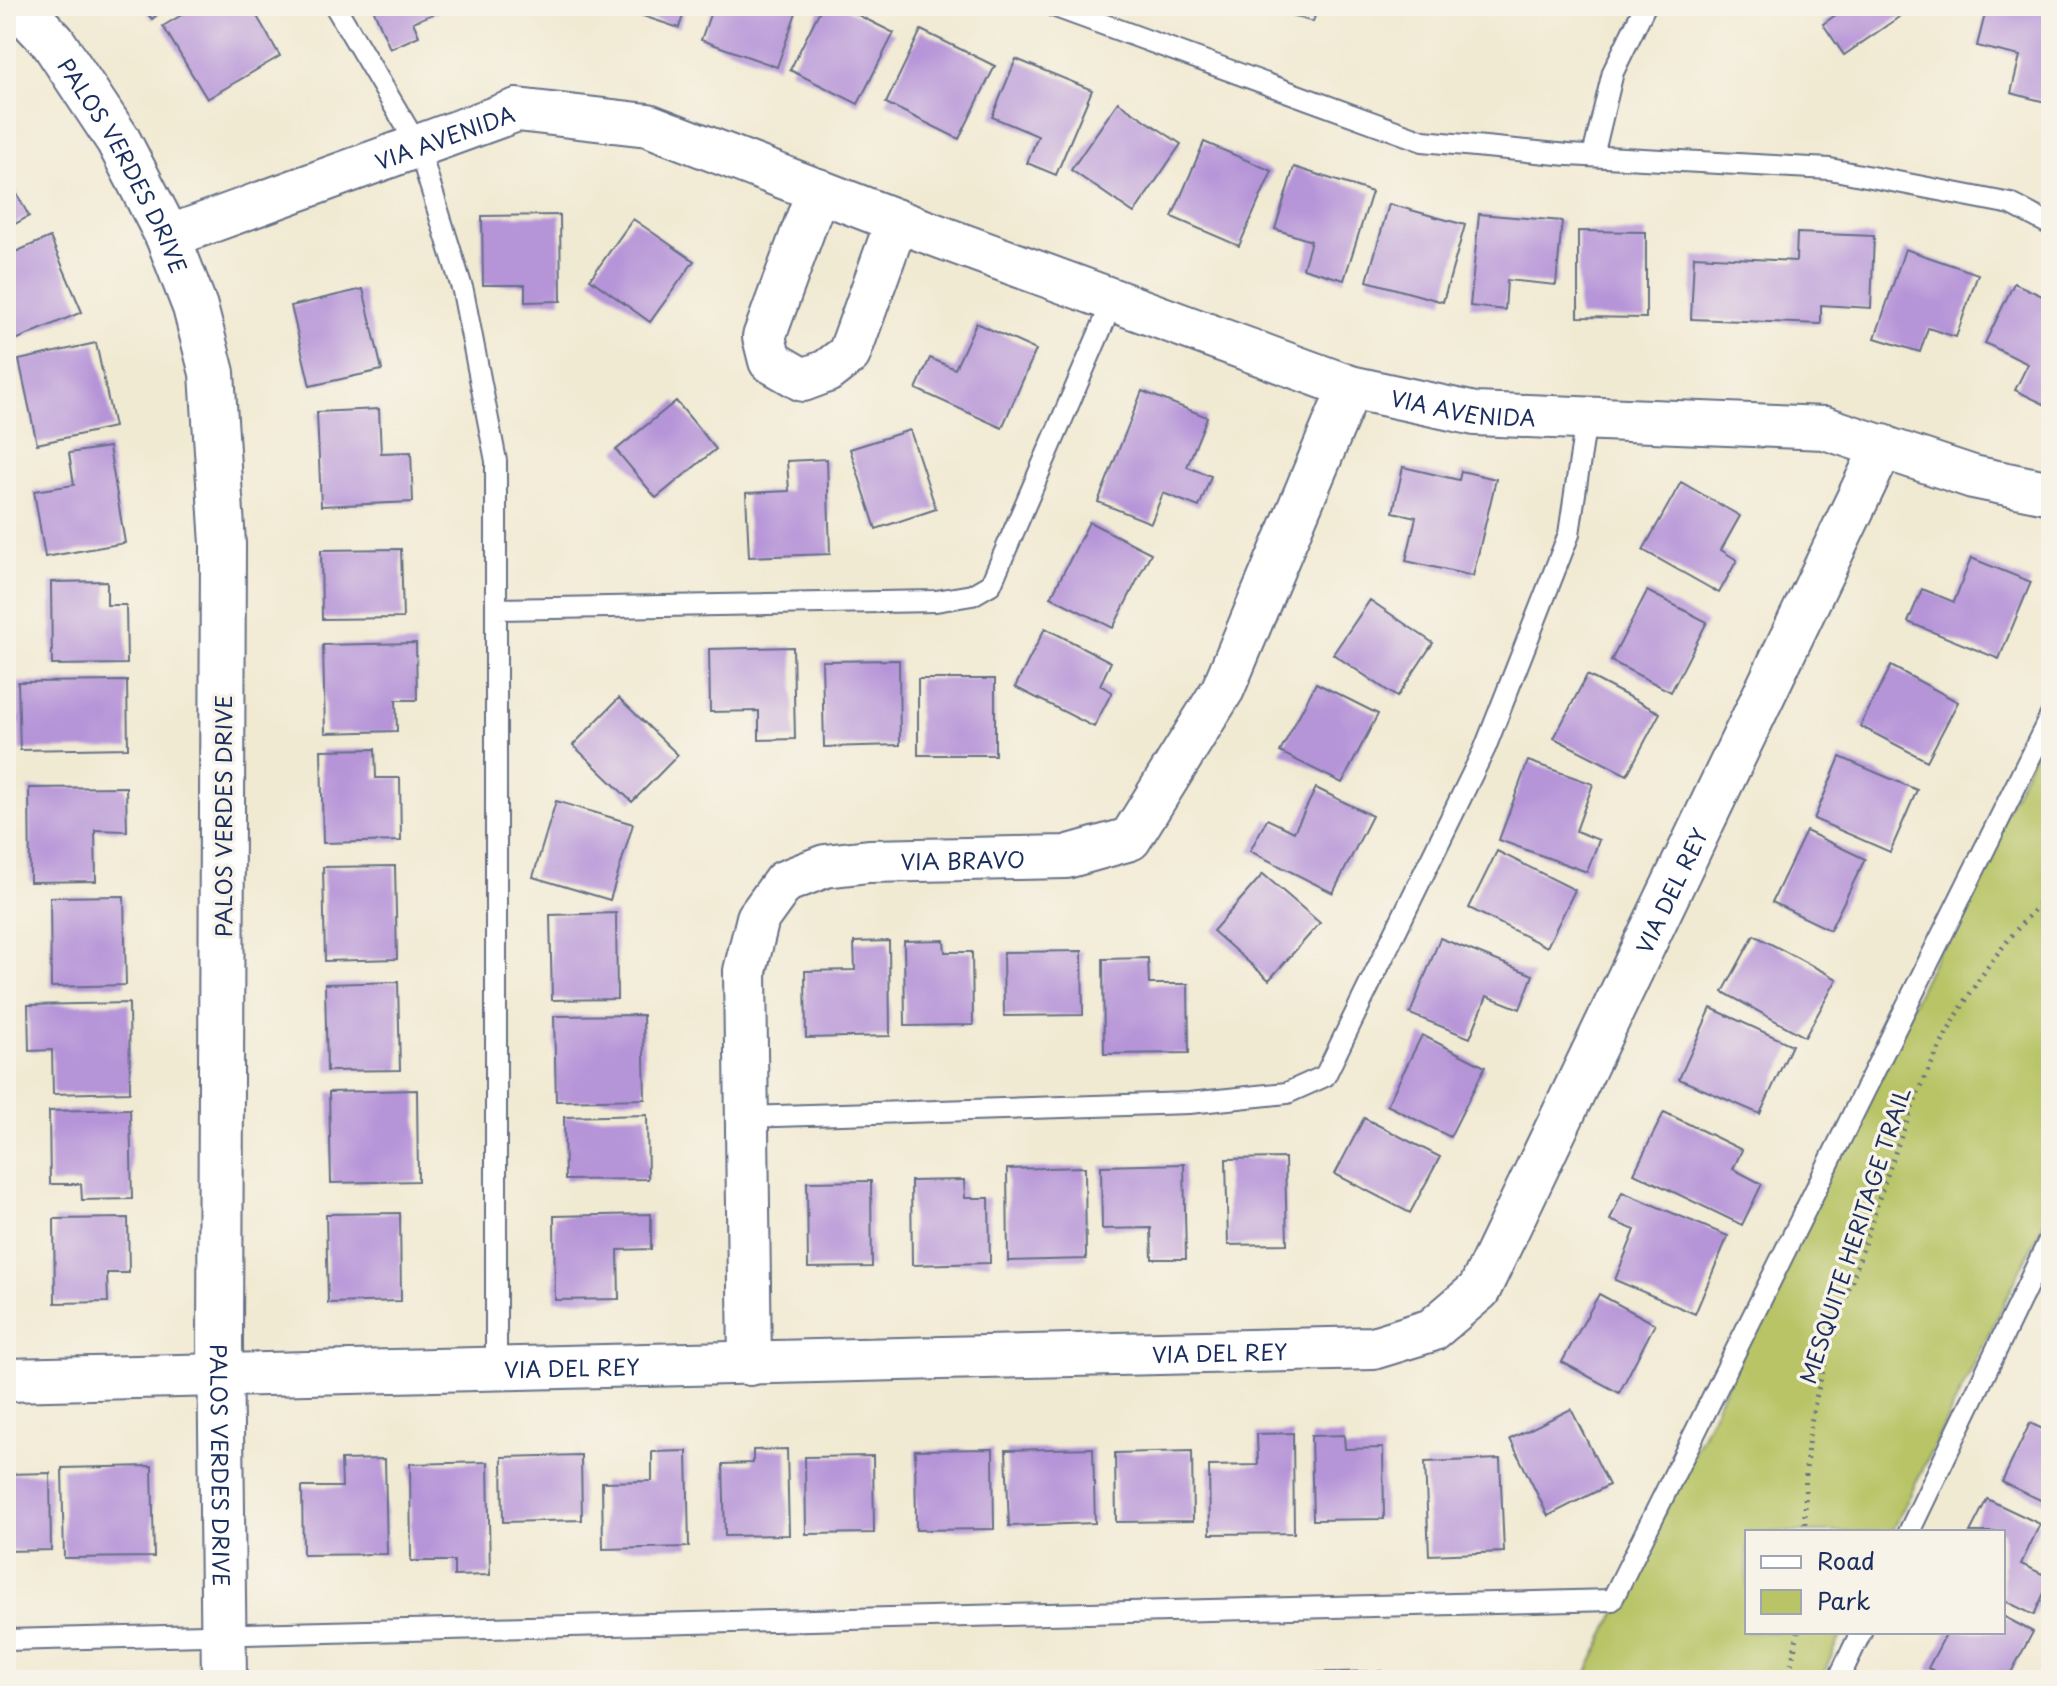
<svg xmlns="http://www.w3.org/2000/svg" width="2057" height="1686" viewBox="0 0 2057 1686" font-family="'Playpen Sans',sans-serif">
  <style>
    .green { fill: #b8c466; stroke: #6a7a62; stroke-width: 2 }
    .building { fill: #b694d8 }
    .lines { fill: none; stroke-linecap: round; stroke-linejoin: round }
    .service-casing { stroke: #667087; stroke-width: 24 }
    .minor-casing { stroke: #667087; stroke-width: 46 }
    .tertiary-casing { stroke: #667087; stroke-width: 48 }
    .path { stroke: #667087; stroke-width: 5; stroke-dasharray: 2 6; stroke-linecap: butt }
    .service { stroke: #fff; stroke-width: 20 }
    .minor { stroke: #fff; stroke-width: 42 }
    .tertiary { stroke: #fff; stroke-width: 44 }
    .labels { text-anchor: middle; dominant-baseline: central; stroke-width: 7; stroke-linejoin: round; paint-order: stroke }
    .street-label { font-size: 22px; fill: #1b2f5e; stroke: #f7f3e8 }
  </style>
  <rect width="100%" height="100%" fill="#f7f3e8"/>
  <filter id="ink" filterUnits="userSpaceOnUse"><feTurbulence type="fractalNoise" baseFrequency=".0125" numOctaves="2"/><feDisplacementMap in="SourceGraphic" scale="16" xChannelSelector="R" yChannelSelector="G"/><feConvolveMatrix kernelMatrix="1 2 1 2 8 2 1 2 1" color-interpolation-filters="sRGB"/></filter>
  <filter id="wash" filterUnits="userSpaceOnUse"><feTurbulence type="fractalNoise" baseFrequency=".006" numOctaves="4" result="noise"/><feDisplacementMap in="SourceGraphic" scale="32" xChannelSelector="R" yChannelSelector="G"/><feGaussianBlur stdDeviation="1.8" result="paint"/><feColorMatrix in="noise" values="0 0 0 0 0 0 0 0 0 0 0 0 0 0 0 0 0 1.4 0 .05"/><feComposite in="paint" operator="in"/></filter>
  <g filter="url(#wash)">
    <rect width="100%" height="100%" fill="#f1ead3"/>
    <path class="green" d="M2051,719V1207L1892,1532H1747V1632H1843L1820,1680H1583Z"/>
    <g id="blocks">
      <path class="building" d="M141,6H168L152,19Z
        M197,6H251L280,56L207,99L163,26Z
        M372,6H445L446,9L413,22L419,36L390,49Z
        M613,6H686L679,28Z
        M713,6L798,7L777,67L701,40Z
        M822,6H840L894,33L858,104L790,70Z
        M1262,6H1318L1313,22Z
        M1848,6H1915L1844,55L1823,24Z
        M1987,6H2051L2049,103L2011,93L2020,56L1977,46Z
        M921,30L995,66L959,139L886,103Z
        M1016,59L1092,90L1056,175L1027,163L1038,136L992,117Z
        M1118,102L1181,144L1134,213L1071,170Z
        M1204,142L1272,171L1239,246L1172,217Z
        M1294,167L1372,192L1344,280L1303,268L1311,241L1275,229Z
        M6,175L29,216L6,229Z
        M1389,204L1465,225L1443,302L1367,281Z
        M1479,214L1562,221L1556,285L1507,280L1505,310L1470,306Z
        M560,215L561,301L525,302V285H483L482,216Z
        M633,219L694,261L650,322L590,279Z
        M1578,231L1646,232V318L1578,317Z
        M1797,233L1874,236L1871,308L1821,305V324L1691,319L1694,256L1796,261Z
        M50,237L82,312L6,344V256Z
        M1905,249L1978,274L1956,337L1928,328L1920,352L1875,338Z
        M2014,283L2051,300V400L2048,406L2015,390L2028,364L1985,343Z
        M363,289L382,370L310,386L291,306Z
        M976,323L1036,350L1002,428L916,389L930,358L955,369Z
        M96,343L114,427L37,444L19,360Z
        M1142,391L1207,417L1187,467L1211,476L1199,507L1163,493L1151,523L1098,502Z
        M676,401L716,449L656,498L616,450Z
        M379,409L381,453L411,452L413,502L321,506L317,412Z
        M910,430L936,509L876,529L850,449Z
        M109,447L125,543L45,557L34,491L74,485L69,453Z
        M827,459L830,554L749,557L746,493L789,491L787,461Z
        M1403,467L1459,480L1461,471L1496,479L1473,576L1406,561L1416,517L1393,512Z
        M1681,482L1740,516L1721,550L1737,560L1719,593L1643,550Z
        M1089,522L1151,553L1113,628L1051,597Z
        M401,549L403,618L322,619L321,550Z
        M1971,558L2031,582L1999,659L1908,622L1922,589L1954,602Z
        M107,581V605H126L127,664L52,665L51,582Z
        M1647,591L1707,622L1671,692L1611,661Z
        M1370,600L1433,643L1397,697L1333,654Z
        M1045,628L1111,662L1100,685L1112,692L1094,727L1015,687Z
        M416,643L417,700H396L397,731L325,733L323,645Z
        M793,647L795,739L759,740V711L710,712L709,649Z
        M899,660L900,745L824,747L822,661Z
        M1891,666L1958,702L1927,761L1860,726Z
        M1587,675L1660,713L1627,775L1554,738Z
        M918,679H995V755H918Z
        M127,681L128,748L20,750L18,682Z
        M1316,683L1378,714L1342,783L1280,752Z
        M619,698L678,755L632,802L573,745Z
        M375,749L376,778H400L401,841L323,843L321,750Z
        M1840,757L1917,790L1890,852L1814,819Z
        M1528,761L1593,784L1576,831L1599,840L1587,872L1499,840Z
        M126,787L127,831L95,830L96,881L30,882L29,788Z
        M1316,788L1372,816L1333,893L1250,851L1267,819L1294,832Z
        M556,801L633,824L610,900L533,877Z
        M1806,831L1865,859L1830,930L1772,902Z
        M1497,851L1575,890L1547,947L1469,908Z
        M395,866L397,959L325,961L323,867Z
        M1263,874L1320,923L1269,980L1213,931Z
        M124,896L126,985L51,987L50,897Z
        M616,913L617,999L552,1000L550,915Z
        M1754,935L1837,979L1805,1037L1723,992Z
        M1440,938L1533,975L1520,1009L1487,996L1470,1038L1410,1014Z
        M944,940L945,952H972L973,1025L905,1026L904,941Z
        M889,941L890,1036L806,1038L805,971L855,970L854,942Z
        M1082,951L1083,1015L1004,1016L1003,952Z
        M1148,958L1149,984H1188L1189,1053L1104,1054L1103,959Z
        M398,982L400,1070L327,1071L325,984Z
        M129,1003L130,1092L53,1094L52,1050L29,1051L28,1005Z
        M1711,1008L1792,1045L1760,1114L1679,1079Z
        M643,1015L645,1099L556,1101L554,1016Z
        M1422,1035L1485,1067L1450,1137L1387,1105Z
        M417,1090L418,1181L331,1183L329,1092Z
        M130,1109L132,1199L82,1200L81,1184H50L49,1111Z
        M1664,1112L1742,1150L1733,1169L1762,1184L1742,1225L1634,1173Z
        M647,1115L648,1179L565,1180L564,1117Z
        M1364,1118L1440,1157L1410,1213L1335,1174Z
        M1285,1158L1287,1244L1228,1245L1226,1159Z
        M1184,1164L1186,1259H1152L1151,1228L1102,1229L1101,1166Z
        M1085,1167L1086,1259L1008,1261L1007,1169Z
        M964,1180L965,1198H989L990,1263L912,1265L911,1181Z
        M871,1181L872,1267L808,1268L807,1182Z
        M1622,1192L1728,1236L1695,1314L1615,1280L1635,1230L1610,1220Z
        M400,1213L401,1301L328,1303L326,1214Z
        M651,1214V1249L618,1250L619,1299L555,1300L554,1216Z
        M128,1218L129,1273H107L108,1302L55,1303L54,1219Z
        M1599,1294L1655,1324L1619,1393L1562,1362Z
        M1571,1409L1609,1485L1548,1516L1510,1439Z
        M2030,1423L2051,1433V1505L2002,1482Z
        M1293,1433L1294,1533L1210,1534L1209,1466L1258,1465L1257,1434Z
        M1344,1435L1345,1449L1383,1448L1384,1519L1313,1520L1311,1436Z
        M1093,1448L1095,1523L1009,1526L1006,1450Z
        M787,1449L789,1535L725,1536L723,1464L753,1463V1450Z
        M993,1449L994,1529L916,1530L915,1450Z
        M687,1451L689,1547L603,1549L602,1482L652,1481V1452Z
        M1192,1451L1193,1521L1116,1522L1115,1453Z
        M581,1455L582,1520L503,1522L502,1457Z
        M873,1456L874,1533L806,1534L805,1457Z
        M385,1459L387,1554L303,1555L302,1487H342L341,1460Z
        M1500,1459L1504,1552L1429,1555L1425,1462Z
        M488,1462L490,1575L454,1576V1561H411L410,1464Z
        M152,1466L154,1557L64,1558L62,1468Z
        M50,1473L51,1550L6,1551V1474Z
        M1987,1499L2040,1524L2021,1564L2051,1578L2034,1615L2003,1600V1532H1970Z
        M2003,1616L2033,1632L2007,1680H1950L1928,1668L1947,1632H2003Z
        M1381,1671V1680H1248L1247,1674Z"/>
    </g>
  </g>
  <g filter="url(#ink)">
    <use href="#blocks" fill-opacity="0" stroke="#667087" stroke-width="2"/>
    <g class="lines">
      <defs>
        <path id="service" d="M335,6L418,146L463,291L496,461V1370
          M1053,6L1423,141L1568,155L1830,169L2011,204L2051,225
          M1593,156L1613,72L1645,6
          M496,609L936,601L972,595L991,584L1113,301
          M747,1117L1189,1103L1287,1093L1325,1076L1485,748L1569,534L1586,419
          M1909,1532L2051,1236
          M6,1640L1612,1600L2051,715
          M1838,1680L1861,1632"/>
        <g id="minor">
          <path d="M818,190L764,337L770,361L803,380L827,371L849,354L897,221"/>
          <path id="s1" d="M168,237L517,110L648,125L897,221L1350,387L1475,414L1825,428L1973,477L2051,493"/>
          <path id="s2" d="M750,1364L745,971L758,918L784,882L825,866L869,861L1066,857L1130,839L1223,689L1350,387"/>
          <path id="s3" d="M6,1380L1373,1348L1432,1330L1479,1290L1883,446"/>
        </g>
        <g id="tertiary">
          <path id="s4" d="M19,6L53,42L118,140L168,237L195,307L212,373L223,544L220,1344L224,1680"/>
        </g>
      </defs>
      <use href="#service" class="service-casing"/>
      <use href="#minor" class="minor-casing"/>
      <use href="#tertiary" class="tertiary-casing"/>
      <path class="path" d="M1805,1532C1805,1496 1805,1459 1811,1423C1821,1365 1843,1309 1861,1254C1906,1114 1945,999 2051,892
        M1788,1680L1798,1632"/>
      <use href="#service" class="service"/>
      <use href="#minor" class="minor"/>
      <use href="#tertiary" class="tertiary"/>
    </g>
  </g>
  <g class="labels">
    <g class="street-label">
      <text stroke="none"><textPath href="#s1" startOffset="294">VIA AVENIDA</textPath></text>
      <text stroke="none"><textPath href="#s4" startOffset="192">PALOS VERDES DRIVE</textPath></text>
      <text stroke="none"><textPath href="#s1" startOffset="1368">VIA AVENIDA</textPath></text>
      <text transform="translate(222 816) rotate(-90)">PALOS VERDES DRIVE</text>
      <text stroke="none"><textPath href="#s2" startOffset="674">VIA BRAVO</textPath></text>
      <text stroke="none"><textPath href="#s3" startOffset="1934">VIA DEL REY</textPath></text>
      <text transform="translate(1854 1235) rotate(-72)">MESQUITE HERITAGE TRAIL</text>
      <text stroke="none"><textPath href="#s3" startOffset="1214">VIA DEL REY</textPath></text>
      <text stroke="none"><textPath href="#s3" startOffset="566">VIA DEL REY</textPath></text>
      <text stroke="none"><textPath href="#s4" startOffset="1512">PALOS VERDES DRIVE</textPath></text>
    </g>
  </g>
  <rect width="2057" height="1686" fill="none" stroke="#f7f3e8" stroke-width="32"/>
  <rect x="1745" y="1530" width="260" height="104" fill="#f7f3e8" stroke="#9fa5b1" stroke-width="2"/>
  <rect x="1761" y="1556" width="40" height="12" fill="#ffffff" stroke="#9fa5b1" stroke-width="2"/>
  <text x="1817" y="1570" font-size="24" fill="#1b2f5e">Road</text>
  <rect x="1761" y="1590" width="40" height="24" fill="#b8c466" stroke="#9fa5b1" stroke-width="2"/>
  <text x="1817" y="1610" font-size="24" fill="#1b2f5e">Park</text>
</svg>
